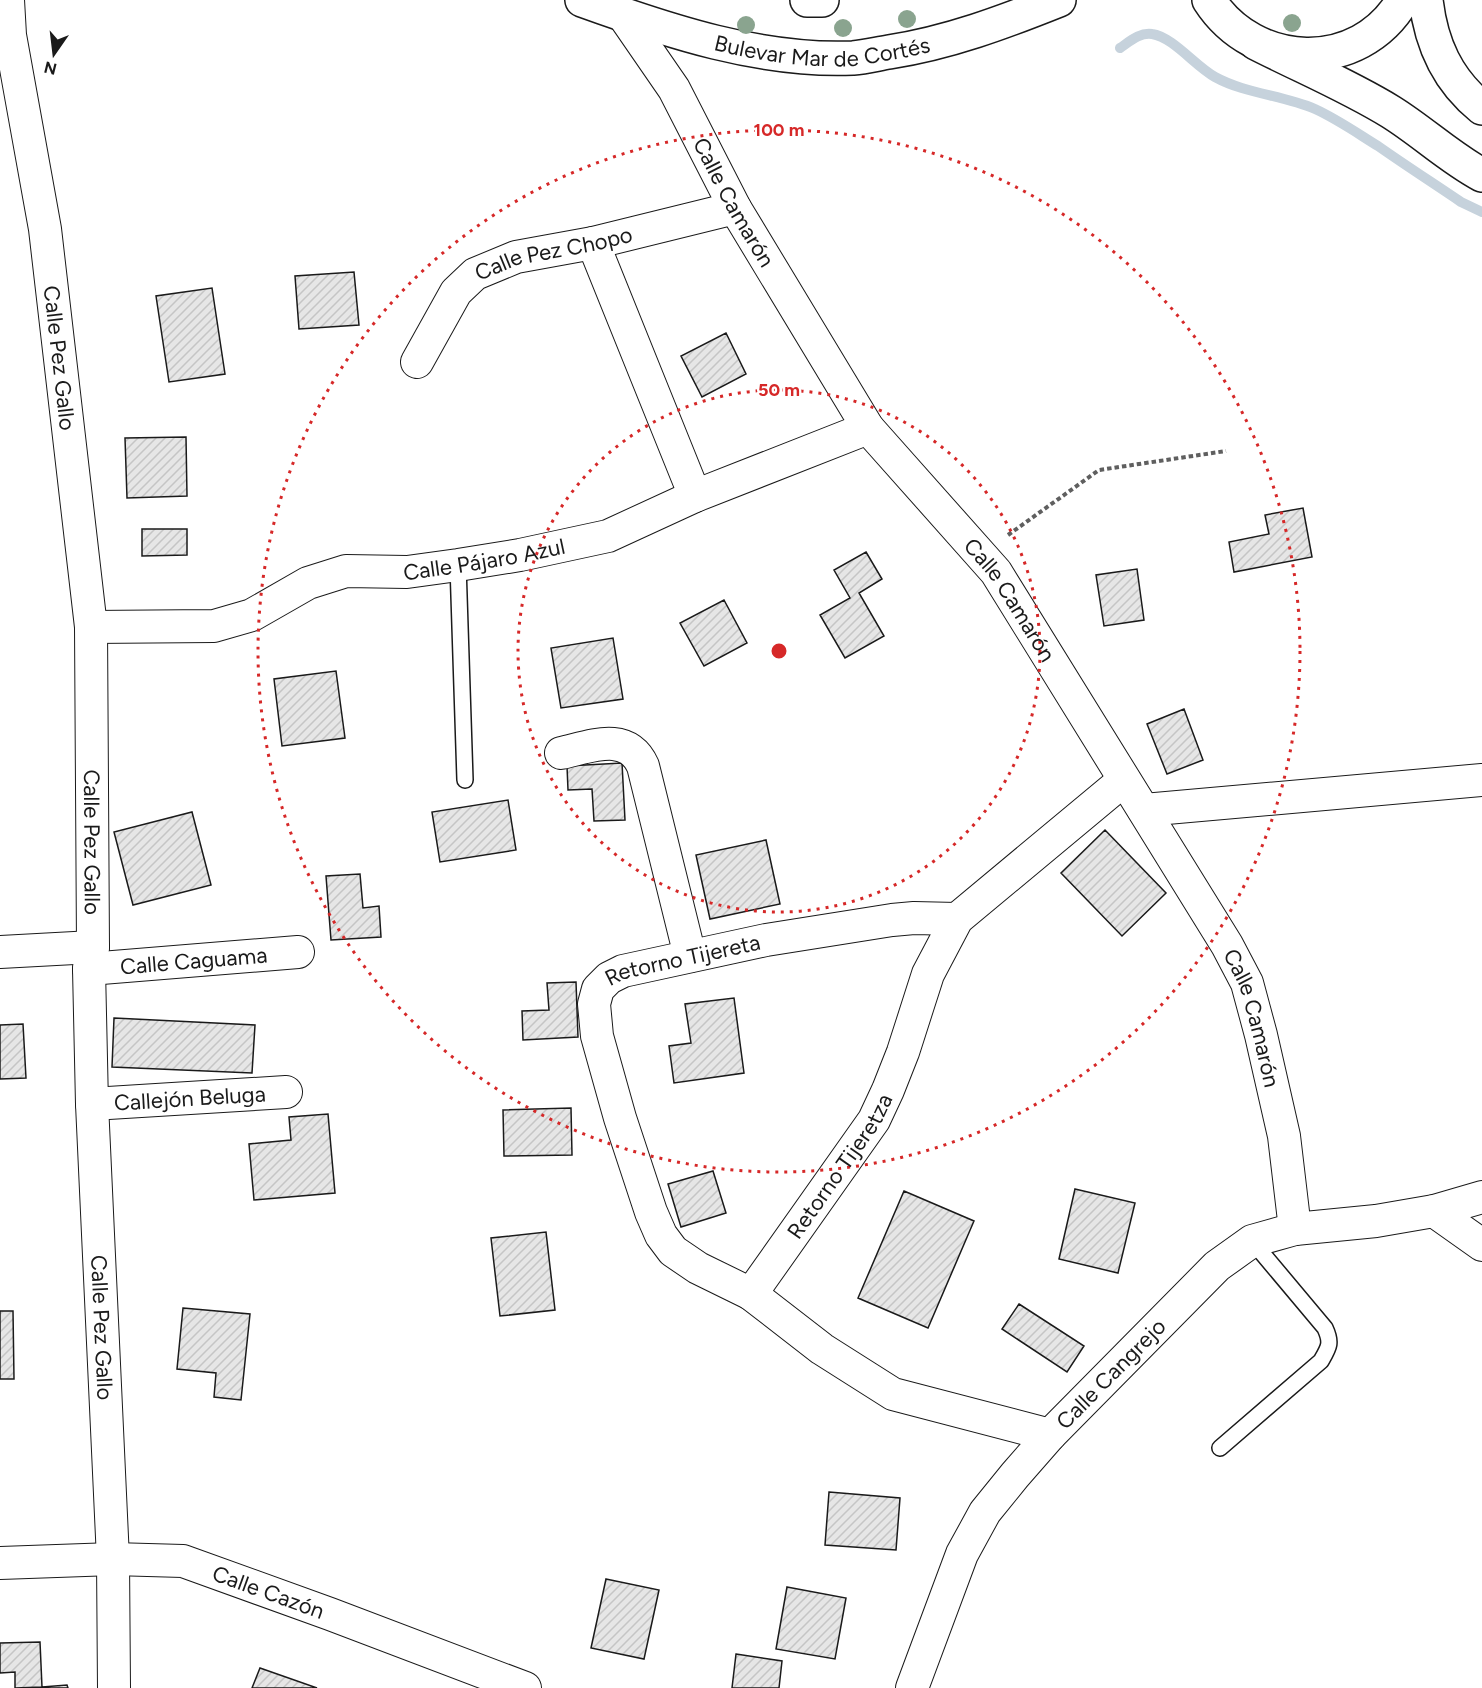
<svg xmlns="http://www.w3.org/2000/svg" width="1482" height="1688" viewBox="0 0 1482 1688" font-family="Figtree,sans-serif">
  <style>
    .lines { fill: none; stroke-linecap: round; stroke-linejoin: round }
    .stream { stroke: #c6d2dc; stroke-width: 10 }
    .building { fill: url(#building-hatch); stroke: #1a1a1a; stroke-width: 1.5 }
    .lane-casing { stroke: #1a1a1a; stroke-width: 18 }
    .street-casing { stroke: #1a1a1a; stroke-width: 34 }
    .secondary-casing { stroke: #1a1a1a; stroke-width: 36 }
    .path { stroke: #5f5f5f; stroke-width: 4; stroke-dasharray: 4.5 3; stroke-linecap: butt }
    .lane { stroke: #fff; stroke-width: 15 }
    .street { stroke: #fff; stroke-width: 32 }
    .secondary { stroke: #fff; stroke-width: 33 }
    .tree { fill: #8aa48f }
    .ring { fill: none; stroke: #d62828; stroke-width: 3; stroke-dasharray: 3 6 }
    .labels { text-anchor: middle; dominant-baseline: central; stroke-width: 4.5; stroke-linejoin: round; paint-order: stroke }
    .street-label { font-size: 22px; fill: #1a1a1a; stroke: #fff }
    .centre { fill: #d62828; stroke: #fff; stroke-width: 3 }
    .ring-label { font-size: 18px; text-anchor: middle; font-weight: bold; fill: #d62828; stroke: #fff; stroke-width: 4.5; stroke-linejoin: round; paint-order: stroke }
  </style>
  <defs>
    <pattern id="building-hatch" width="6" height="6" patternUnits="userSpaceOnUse" patternTransform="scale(1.5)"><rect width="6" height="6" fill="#e6e6e6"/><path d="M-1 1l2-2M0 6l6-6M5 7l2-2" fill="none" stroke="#c5c5c5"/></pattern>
  </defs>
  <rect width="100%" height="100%" fill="#fff"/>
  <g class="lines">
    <path class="stream" d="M1120,48C1129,42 1140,32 1152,34C1173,37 1195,66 1215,77C1246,94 1283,95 1315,109C1337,119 1357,133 1378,146C1405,165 1433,183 1461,202L1482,212"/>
  </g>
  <path class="building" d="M354,272L359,325L299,329L295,276Z
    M212,288L225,374L169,382L156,296Z
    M726,333L746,374L702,397L681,356Z
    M186,437L187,496L127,498L125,438Z
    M1303,508L1312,557L1234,572L1229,542L1269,534L1265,515Z
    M142,529H187V555L142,556Z
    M866,552L882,579L859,593L884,636L845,658L820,615L850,598L834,570Z
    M1137,569L1144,620L1104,626L1096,575Z
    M724,600L747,643L704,666L680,623Z
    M613,638L623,699L561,708L551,648Z
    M336,671L345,738L282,746L274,679Z
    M1184,709L1203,760L1167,774L1147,724Z
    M622,763L625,820L594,821L592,789L568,790L567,766Z
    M508,800L516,850L440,862L432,812Z
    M192,812L211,885L133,905L114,832Z
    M1105,830L1166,893L1122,936L1061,873Z
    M766,840L780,904L710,919L696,855Z
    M360,874L363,908L379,906L381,937L331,940L326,876Z
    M576,982L578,1037L523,1040L522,1011L549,1010L547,983Z
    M734,998L744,1073L674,1083L669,1046L691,1043L685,1004Z
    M114,1018L255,1025L252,1073L112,1067Z
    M23,1024L26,1078L0,1079V1025Z
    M571,1108L572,1155L504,1156L503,1110Z
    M328,1114L335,1193L254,1200L249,1144L291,1140L289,1117Z
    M713,1171L726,1213L681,1227L668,1184Z
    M1075,1189L1135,1203L1118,1273L1059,1259Z
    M904,1191L974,1221L928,1328L858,1298Z
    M546,1232L555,1310L500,1316L491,1238Z
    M1019,1304L1084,1346L1067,1372L1002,1329Z
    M183,1308L250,1314L241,1400L214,1397L216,1373L177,1369Z
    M0,1311H13L14,1379H0Z
    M829,1492L900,1498L896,1550L825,1545Z
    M606,1579L659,1590L644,1659L591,1648Z
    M787,1587L846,1598L835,1659L776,1649Z
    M40,1642L42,1687L15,1688V1672L0,1673V1643Z
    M736,1654L782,1661L779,1688H732Z
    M260,1668L317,1688H252Z
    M67,1685L68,1688H36L42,1687Z"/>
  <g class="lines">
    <defs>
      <path id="lane" d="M458,565L465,780
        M1220,1448L1321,1361C1329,1347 1332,1343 1325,1328L1252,1241"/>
      <g id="street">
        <path id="s1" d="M8,0L10,35L45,229L91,627L93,947L89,969L92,1104L113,1559L114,1688"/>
        <path id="s2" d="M623,15L674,89L735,208L868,428L996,572L1227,945L1247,983L1261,1035L1284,1136L1295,1229"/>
        <path d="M593,243L695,496"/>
        <path id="s3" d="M417,362L456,292L475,274L516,257L593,243L735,208"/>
        <path id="s4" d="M91,627L214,626L252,615L308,583L346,571L407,572L458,565L520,555L608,536L695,496L868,428"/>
        <path d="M561,753C592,746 627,731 643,766L690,956"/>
        <path d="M1144,810L1482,780"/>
        <path d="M0,952L93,947"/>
        <path id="s5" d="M89,969L298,952"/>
        <path id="s6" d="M92,1104L286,1092"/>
        <path d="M1434,1211L1482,1245"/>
        <path id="s7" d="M751,1294L698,1268L673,1251L661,1235L651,1212L620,1118L597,1036L594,1004L598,989L609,978L623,971L766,940L892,920L914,918L957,919"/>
        <path id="s8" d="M1050,1435L893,1394L822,1349L751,1294L874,1120L888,1090L903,1052L928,974L957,919L1124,780"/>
        <path id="s9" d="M0,1563L113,1559L183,1561L330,1614L525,1688"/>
        <path id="s10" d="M912,1688L962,1554L985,1512L1015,1475L1050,1435L1217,1266L1252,1241L1295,1229L1376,1221L1434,1211L1482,1197"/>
      </g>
      <g id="secondary">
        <path id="s11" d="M582,0C668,31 761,62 853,58C865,57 877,54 889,52C948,43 1004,22 1059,0"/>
        <path d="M807,0H822"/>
        <path d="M1209,0C1254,70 1359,75 1403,0"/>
        <path d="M1426,0C1431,44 1447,80 1482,108"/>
        <path d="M1256,43C1301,66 1349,86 1391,112C1423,132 1450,158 1482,175"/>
      </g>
    </defs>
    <use href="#lane" class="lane-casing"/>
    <use href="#street" class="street-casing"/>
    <use href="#secondary" class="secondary-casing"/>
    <path class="path" d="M1008,535L1099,470L1226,451"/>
    <use href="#lane" class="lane"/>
    <use href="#street" class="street"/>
    <use href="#secondary" class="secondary"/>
  </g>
  <g class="tree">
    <circle cx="907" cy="19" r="9"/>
    <circle cx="1292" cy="23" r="9"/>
    <circle cx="746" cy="25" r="9"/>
    <circle cx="843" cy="28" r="9"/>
  </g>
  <g class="ring">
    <circle cx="779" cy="651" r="261"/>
    <circle cx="779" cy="651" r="521"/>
  </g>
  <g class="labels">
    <g class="street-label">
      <text stroke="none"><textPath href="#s11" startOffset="248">Bulevar Mar de Cortés</textPath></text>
      <text stroke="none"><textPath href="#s2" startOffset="218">Calle Camarón</textPath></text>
      <text stroke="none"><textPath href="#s3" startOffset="188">Calle Pez Chopo</textPath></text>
      <text stroke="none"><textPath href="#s1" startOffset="362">Calle Pez Gallo</textPath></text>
      <text stroke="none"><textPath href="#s4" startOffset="406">Calle Pájaro Azul</textPath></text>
      <text stroke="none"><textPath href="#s2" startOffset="704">Calle Camarón</textPath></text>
      <text stroke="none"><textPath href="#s1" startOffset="848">Calle Pez Gallo</textPath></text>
      <text stroke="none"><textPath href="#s5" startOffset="105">Calle Caguama</textPath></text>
      <text stroke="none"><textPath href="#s7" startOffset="458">Retorno Tijereta</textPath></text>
      <text stroke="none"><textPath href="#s2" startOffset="1190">Calle Camarón</textPath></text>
      <text stroke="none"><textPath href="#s6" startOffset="98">Callejón Beluga</textPath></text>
      <text stroke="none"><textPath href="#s8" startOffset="492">Retorno Tijeretza</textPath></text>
      <text stroke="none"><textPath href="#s1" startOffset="1334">Calle Pez Gallo</textPath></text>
      <text stroke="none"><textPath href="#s10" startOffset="378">Calle Cangrejo</textPath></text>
      <text stroke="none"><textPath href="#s9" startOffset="274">Calle Cazón</textPath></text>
    </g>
  </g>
  <circle cx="779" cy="651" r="9" class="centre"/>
  <g class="ring-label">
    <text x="779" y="136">100 m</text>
    <text x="779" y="396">50 m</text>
  </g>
  <g transform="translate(54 54) rotate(194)" stroke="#ffffff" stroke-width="4.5" paint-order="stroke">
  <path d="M0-4.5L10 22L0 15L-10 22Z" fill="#1a1a1a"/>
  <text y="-9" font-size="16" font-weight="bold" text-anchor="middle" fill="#1a1a1a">N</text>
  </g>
</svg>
